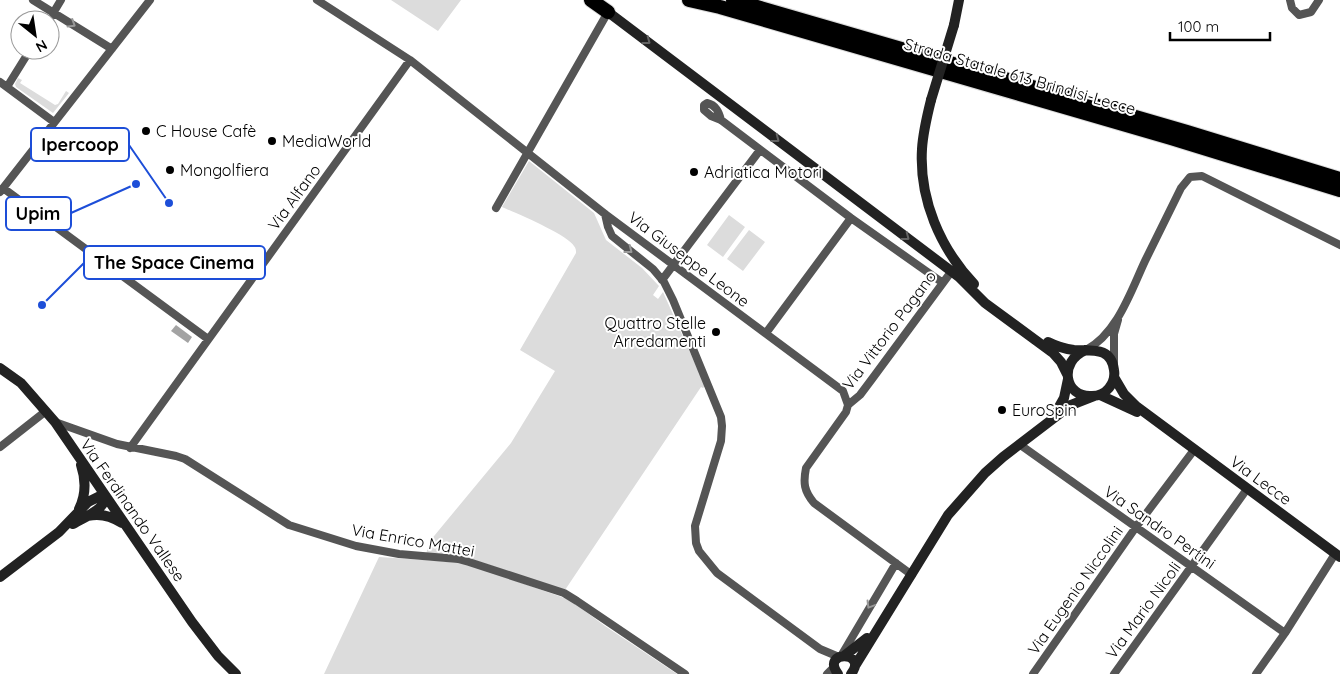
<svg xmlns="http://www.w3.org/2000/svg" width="1340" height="674" viewBox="0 0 1340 674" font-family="Quicksand,sans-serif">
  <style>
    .green { fill: #dcdcdc }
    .water { fill: #a3a3a3 }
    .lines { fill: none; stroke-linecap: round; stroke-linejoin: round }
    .highway-casing { stroke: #dbdbdb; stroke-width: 16 }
    .street { stroke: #555; stroke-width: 8 }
    .secondary { stroke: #222; stroke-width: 10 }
    .highway { stroke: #000; stroke-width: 14 }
    .secondary-bridge { stroke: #222; stroke-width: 10 }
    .oneway { stroke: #999 }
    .oneway2 { stroke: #646464 }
    .poi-dot { fill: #000; stroke: #fff; stroke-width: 2 }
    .labels { text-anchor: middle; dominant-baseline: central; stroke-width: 4; stroke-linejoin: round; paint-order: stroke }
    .street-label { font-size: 16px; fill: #000; stroke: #fff }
    .poi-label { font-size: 16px; fill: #000; stroke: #fff; text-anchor: start }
    .leader { fill: none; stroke: #1d4ed8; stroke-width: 2 }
    .callout-dot { fill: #1d4ed8; stroke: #fff; stroke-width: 2 }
    .callout { fill: #fff; stroke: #1d4ed8; stroke-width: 2 }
    .callout-label { font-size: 18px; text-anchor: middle; font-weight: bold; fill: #000 }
  </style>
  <rect width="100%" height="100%" fill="#fff"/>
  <path class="green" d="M391,0H461L438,31Z
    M18,78L22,80L20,83L55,105L58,104L66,91L69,93L53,113L16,87L15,84Z
    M529,161L594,213L606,240L642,268L659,286L653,295L658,299L663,292L705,386L703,388L701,387L565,590L468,558L426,554L430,541L439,530L511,443L555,371L520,350L576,253C576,251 576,248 574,246C568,235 516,213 502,207Z
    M729,215L745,227L723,257L707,245Z
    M749,230L765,242L743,271L727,259Z
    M379,557L439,561L467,564L556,595L570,600L605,626L677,674H324Z"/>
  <path class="water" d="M176,325L192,337L188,343L171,331Z"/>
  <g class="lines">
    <defs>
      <path id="highway" d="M591,0L608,12
        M689,0L720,7L1171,138L1340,190
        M733,0L1187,132L1340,179"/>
    </defs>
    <use href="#highway" class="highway-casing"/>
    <path class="street" d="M33,0L112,49
      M317,0L410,60L605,214L843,391L848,405L846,412L806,468C803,483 804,491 814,503L912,575
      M1290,0L1292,8L1299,15L1311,12L1319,0
      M49,20L61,0
      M0,82L54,122
      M7,87L30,50
      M721,120C719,112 716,105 707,103L704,105V110L711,116L721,120L851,218L943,283
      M3,188L208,339
      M0,192L150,0
      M496,208L608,12
      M605,214L608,227L612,236L653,269L664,282L673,300L721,417L722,426L721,441L695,526L696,543L699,551L717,573L820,649L839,657
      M662,280L760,150
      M766,333L851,218
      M1086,350C1117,334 1131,291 1145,261C1157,237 1169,212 1181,188L1190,177L1202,176L1340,245
      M1114,365V334L1118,320
      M848,405L860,395L872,379L951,272
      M55,422L117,444L176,456L185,459L289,525L356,546L399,554L458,559L469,562L564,593L577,601L685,674
      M1019,444L1285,633
      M0,447L46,411
      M130,448L410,60
      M841,656L896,563
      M827,674L834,667
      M1033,674L1136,527L1194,450
      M1114,674L1247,489
      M1256,674L1285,633L1335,554"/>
    <path class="secondary" d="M608,12L959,277L985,303L1053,353L1061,362L1067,374
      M954,25L959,0
      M931,100C927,116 923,132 922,149C919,199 940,248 974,284
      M1048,342C1056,346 1065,349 1074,350C1091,351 1111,346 1114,370C1115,376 1113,383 1109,388C1105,393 1099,396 1092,396C1064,398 1058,361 1086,350
      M0,368L21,383L55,422L192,622L218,656L236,674
      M1114,377L1124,394L1136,406L1340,557
      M1100,395L1137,412
      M1055,414L1064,398L1068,379
      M79,509C86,495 86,480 81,465
      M88,516C100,513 111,516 122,523
      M73,524C84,517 103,511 106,497
      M0,577L59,532L88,502L100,496L106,497
      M844,656L867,638
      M855,666L948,515L985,473L1003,457L1071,405L1094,396
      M838,674C820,650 869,651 851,674"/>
    <use href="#highway" class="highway"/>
    <path class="secondary-bridge" d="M931,100L954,25"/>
  </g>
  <defs><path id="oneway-chevron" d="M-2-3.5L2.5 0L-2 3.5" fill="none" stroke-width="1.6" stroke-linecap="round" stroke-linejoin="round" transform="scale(1.25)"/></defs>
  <g class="oneway">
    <use href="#oneway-chevron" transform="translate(72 24) rotate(32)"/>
    <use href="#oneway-chevron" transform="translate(629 250) rotate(38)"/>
    <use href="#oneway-chevron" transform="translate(870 605) rotate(121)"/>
  </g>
  <g class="oneway2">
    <use href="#oneway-chevron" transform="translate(647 41) rotate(37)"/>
    <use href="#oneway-chevron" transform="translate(776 139) rotate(37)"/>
    <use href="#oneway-chevron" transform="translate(906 237) rotate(37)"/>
  </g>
  <g class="poi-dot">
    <circle cx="146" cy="131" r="5"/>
    <circle cx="272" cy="141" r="5"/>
    <circle cx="170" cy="170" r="5"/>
    <circle cx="694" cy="172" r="5"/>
    <circle cx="716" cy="332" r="5"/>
    <circle cx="1002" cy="410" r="5"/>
  </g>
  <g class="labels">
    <g class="street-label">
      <text transform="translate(1020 76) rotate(16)">Strada Statale 613 Brindisi-Lecce</text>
      <text transform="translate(294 197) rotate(-54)">Via Alfano</text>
      <text transform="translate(689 259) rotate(37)">Via Giuseppe Leone</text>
      <text transform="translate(889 330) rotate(-53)">Via Vittorio Pagano</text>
      <text transform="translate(1261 480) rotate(36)">Via Lecce</text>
      <text transform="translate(133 510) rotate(55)">Via Ferdinando Vallese</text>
      <text transform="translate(1160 527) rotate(35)">Via Sandro Pertini</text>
      <text transform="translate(413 540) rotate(10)">Via Enrico Mattei</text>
      <text transform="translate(1075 590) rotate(-55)">Via Eugenio Niccolini</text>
      <text transform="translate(1143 610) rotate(-54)">Via Mario Nicoli</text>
    </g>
    <g class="poi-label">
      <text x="156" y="131">C House Cafè</text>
      <text x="282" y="141">MediaWorld</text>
      <text x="180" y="170">Mongolfiera</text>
      <text x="704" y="172">Adriatica Motori</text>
      <text x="706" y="323" text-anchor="end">Quattro Stelle<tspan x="706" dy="18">Arredamenti</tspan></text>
      <text x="1012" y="410">EuroSpin</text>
    </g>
  </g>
  <path class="leader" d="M169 203L129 145M136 184L71 213M42 305L84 263"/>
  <g class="callout-dot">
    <circle cx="169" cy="203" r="5"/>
    <circle cx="136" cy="184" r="5"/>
    <circle cx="42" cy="305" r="5"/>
  </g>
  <g class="callout">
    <rect x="31" y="128" width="98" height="33" rx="5"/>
    <rect x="6" y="197" width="65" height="33" rx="5"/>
    <rect x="84" y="246" width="181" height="33" rx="5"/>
  </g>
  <g class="callout-label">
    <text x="80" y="151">Ipercoop</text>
    <text x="38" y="220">Upim</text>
    <text x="174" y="269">The Space Cinema</text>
  </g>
  <g transform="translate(35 35) rotate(150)"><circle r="24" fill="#ffffff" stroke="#999999"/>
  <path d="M0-4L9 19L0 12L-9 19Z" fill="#000000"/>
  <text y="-8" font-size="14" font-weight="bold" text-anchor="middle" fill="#000000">N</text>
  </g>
  <path d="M1170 32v8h100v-8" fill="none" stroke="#000000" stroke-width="2.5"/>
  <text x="1178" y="32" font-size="15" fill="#000000" stroke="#ffffff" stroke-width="4" paint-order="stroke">100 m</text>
</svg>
